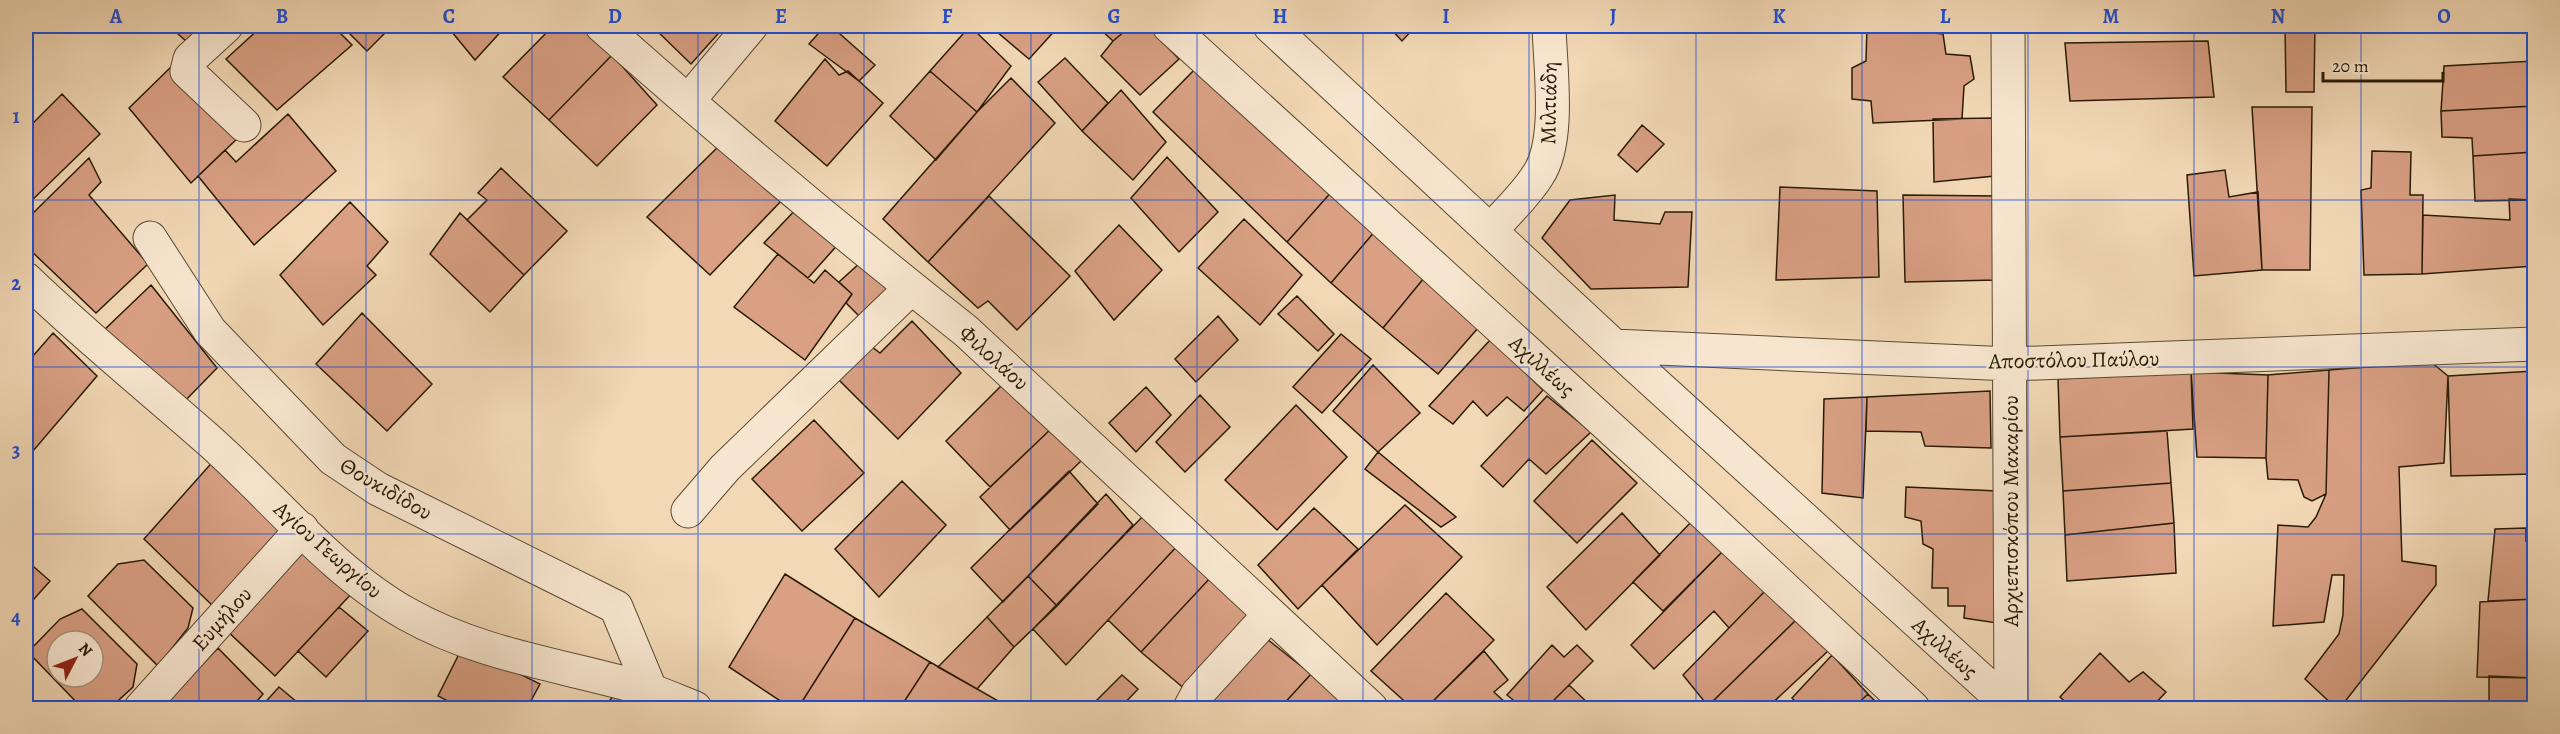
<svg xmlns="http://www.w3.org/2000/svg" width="2560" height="734" viewBox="0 0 2560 734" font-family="Alegreya,serif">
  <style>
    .building { fill: #d9a084; stroke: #291a06; stroke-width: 1.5; fill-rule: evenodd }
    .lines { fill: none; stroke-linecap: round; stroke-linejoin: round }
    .minor-casing { stroke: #5b4a32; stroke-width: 35 }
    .minor { stroke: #f7e6cf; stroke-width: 33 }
    .grid { fill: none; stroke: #1d4ed8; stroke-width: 1.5; stroke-opacity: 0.55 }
    .labels { text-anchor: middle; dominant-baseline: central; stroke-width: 4.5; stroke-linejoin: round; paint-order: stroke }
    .street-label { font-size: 22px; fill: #291a06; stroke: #f7e6cf }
    .neatline { fill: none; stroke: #1d4ed8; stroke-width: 2 }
    .grid-label { font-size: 20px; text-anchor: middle; font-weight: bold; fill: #1d4ed8 }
  </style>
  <rect width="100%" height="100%" fill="#f2d8b5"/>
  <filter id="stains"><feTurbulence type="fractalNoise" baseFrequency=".00333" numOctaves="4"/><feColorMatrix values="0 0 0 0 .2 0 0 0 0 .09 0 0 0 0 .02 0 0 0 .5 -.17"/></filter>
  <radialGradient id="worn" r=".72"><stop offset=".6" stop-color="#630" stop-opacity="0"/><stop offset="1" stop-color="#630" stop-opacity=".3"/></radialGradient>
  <path class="building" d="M169,26H201L186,41Z
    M262,26H333L352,45L277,110L226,59Z
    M342,26H392L367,51Z
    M447,26H506L475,60Z
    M553,26H583L612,55L549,120L503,77Z
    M652,26H725L691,64Z
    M825,26H831L875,65L859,81L809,44Z
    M970,26L1011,66L977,112L930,71Z
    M990,26H1059L1029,59Z
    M1097,26H1131L1113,41Z
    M1131,26H1147L1179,59L1140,95L1101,56L1113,41Z
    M1388,26H1416L1402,41Z
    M1867,26L1943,34L1946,54L1970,56L1974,79L1964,86L1962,119L1873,123L1871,101L1852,99V68L1866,61Z
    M2285,26H2315L2314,92H2286Z
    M2208,41L2214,97L2070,101L2065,43Z
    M612,55L657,105L597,166L549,120Z
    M1065,58L1108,103L1082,131L1038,82Z
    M825,59L839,75L848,71L883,103L827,166L775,121Z
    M2534,61V106L2441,111L2444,66Z
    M172,66L242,134L191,183L129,108Z
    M1198,66L1334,189L1287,242L1153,112Z
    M930,71L977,112L936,160L890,116Z
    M1011,78L1055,123L928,262L883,219L977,112Z
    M1121,90L1166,142L1133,180L1082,131Z
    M62,94L100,134L26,206V130Z
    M2534,106V152L2473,156L2472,138L2442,137L2441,111Z
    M2252,107H2312L2310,270H2262Z
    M288,114L336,171L254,245L198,176L225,150L236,162Z
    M1994,118L1995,176L1934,182L1933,119Z
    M1642,125L1664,144L1637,172L1618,155Z
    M723,142L785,197L710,275L647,217Z
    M2372,151L2411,152L2410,195H2423L2422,274L2364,275L2361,190L2371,188Z
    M2534,152V200L2475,201L2473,156Z
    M1167,157L1218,212L1179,252L1131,198Z
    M89,158L101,182L89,195L148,264L96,313L26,246V220Z
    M501,168L567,231L524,275L467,220L487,200L478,193Z
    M2225,170L2229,197L2258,192L2262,270L2194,276L2187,175Z
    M1780,187L1877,191L1879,277L1776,280Z
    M1334,189L1376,230L1331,283L1287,242Z
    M1615,195L1614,220L1660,224L1665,212H1692L1688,287L1591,289L1542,238L1570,200Z
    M1903,195L1996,196L1997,280L1905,282Z
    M989,196L1070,276L1017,330L988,301L978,308L928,262Z
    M2509,199L2534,200V266L2422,274L2423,215L2510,220Z
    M350,202L388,242L367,266L376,275L323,325L280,275Z
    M800,205L841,241L808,278L764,243Z
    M460,213L524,275L490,312L430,254Z
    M1244,219L1302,275L1260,325L1198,268Z
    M1119,225L1162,270L1114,320L1075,271Z
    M1376,230L1424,278L1383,328L1331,283Z
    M778,254L814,283L825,270L852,294L805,360L734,307Z
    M861,262L888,289L860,317L846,303L852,294L839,282Z
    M1424,278L1478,328L1438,374L1383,328Z
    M151,285L217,368L181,405L102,332Z
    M1297,296L1334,334L1318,351L1278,314Z
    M362,313L432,384L387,431L316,364Z
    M1218,316L1238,340L1196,382L1175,359Z
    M912,321L961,373L898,439L839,380L872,347L880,353Z
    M53,333L97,376L27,458L26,364Z
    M1341,334L1371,359L1322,413L1293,387Z
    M1491,339L1543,390L1524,411L1507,397L1487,416L1473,401L1453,424L1429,406Z
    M2431,362L2448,376L2444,463L2399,467L2402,561L2436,566V585L2340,708H2336L2305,679L2339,634L2343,615L2344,575H2332L2324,622L2273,626L2278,525L2308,527L2316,517L2326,494L2329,370Z
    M1373,365L1420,413L1378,452L1333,411Z
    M2329,370L2326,494L2312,501L2304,497L2298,480L2268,479L2266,458L2268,375Z
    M2534,371V474L2451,476L2448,376Z
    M2191,372L2193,429L2060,437L2058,379Z
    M2191,372L2268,375L2266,458L2197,457Z
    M1007,380L1054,426L990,487L946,441Z
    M1146,387L1171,415L1136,452L1109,423Z
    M1990,391L1991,448L1925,446L1921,432L1866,431L1867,397Z
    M1200,395L1230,427L1185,472L1156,442Z
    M1547,396L1591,432L1546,474L1529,459L1503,487L1481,466Z
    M1867,397L1863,498L1822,493L1824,399Z
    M1296,405L1347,457L1277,530L1225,480Z
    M814,420L864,473L802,531L752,479Z
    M1054,426L1082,460L1010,530L980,497Z
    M2167,431L2171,483L2063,491L2060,437Z
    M1592,440L1637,483L1577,543L1534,501Z
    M1378,452L1456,517L1441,527L1365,469Z
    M216,458L287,530L216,609L144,539Z
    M1069,471L1098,504L1003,602L971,568Z
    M902,481L946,525L879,597L835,549Z
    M2171,483L2174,523L2065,535L2063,491Z
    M1906,487L1998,491L1997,623L1964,618L1965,606H1948V588H1932L1933,549L1923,544L1921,521L1905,517Z
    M1106,494L1133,525L1057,606L1028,576Z
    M1405,505L1462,557L1377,645L1322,585Z
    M1314,508L1358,549L1298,609L1258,565Z
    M1147,512L1180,543L1066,665L1033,629Z
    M1622,513L1660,555L1586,630L1547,587Z
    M1694,519L1725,549L1663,611L1633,582Z
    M2174,523L2176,573L2067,581L2065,535Z
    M2526,528V541L2534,542V599L2488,601L2495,529Z
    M302,541L353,592L275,676L224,628Z
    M1180,543L1212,576L1141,652L1108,620Z
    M1725,549L1765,591L1729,628L1714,611L1654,669L1631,645Z
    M26,560L50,581L26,608Z
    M144,560L193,608L188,628L158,666L88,596L118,564Z
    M785,574L855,618L798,708H791L729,667Z
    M1028,576L1057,606L1014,647L987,617Z
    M1212,576L1253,616L1186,690L1141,652Z
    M1765,591L1796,620L1708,706L1683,675Z
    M1446,593L1494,640L1426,708H1412L1371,671Z
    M2534,599V678L2477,677L2480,602Z
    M339,607L368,631L326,677L298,651Z
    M82,609L137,664L133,687L110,708H82L28,652L60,619ZM57,641H93V677H57Z
    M987,617L1014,647L977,689L938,667Z
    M855,618L930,662L900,708H798Z
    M1796,620L1828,651L1767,708H1711L1708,706Z
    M1262,635L1311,674L1280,708H1221L1209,698Z
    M1552,645L1564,657L1577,645L1593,661L1546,708H1523L1507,695Z
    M463,646L540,684L527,708H461L438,696Z
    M218,648L263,694L251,708H161Z
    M1484,651L1508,680L1494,692L1511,708H1426Z
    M2100,653L2129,682L2143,672L2166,692L2151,708H2072L2060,697Z
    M1832,655L1868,694L1853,708H1801L1792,698Z
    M930,662L1000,702L996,708H900Z
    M1311,674L1355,708H1280Z
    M1122,675L1138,689L1120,708H1089Z
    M2489,676L2534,678V708H2489Z
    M1569,685L1593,708H1546Z
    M279,687L304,708H260Z
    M617,691L655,708H604Z
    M1868,694L1882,708H1853Z"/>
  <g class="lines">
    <defs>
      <path id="minor" d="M226,26L190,59L187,71L244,125
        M602,26C720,131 842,233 966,331L1371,708
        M1169,26L1695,505L1913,708
        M1270,26L1614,346L2012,708
        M2008,26L2011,708
        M688,101L751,26
        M1490,231C1506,213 1525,196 1538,175C1561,141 1550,67 1549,26
        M150,238L210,331L333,459L378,489L616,607L651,691
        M26,279C86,337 151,389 213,444C275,500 334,573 407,614C481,656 568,666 649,690C664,695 680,702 695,708
        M1614,346L2010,364L2534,344
        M688,511L725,468L911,288
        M141,708L302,529
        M1190,708L1198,693L1270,614"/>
    </defs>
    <use href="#minor" class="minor-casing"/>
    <use href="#minor" class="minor"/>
  </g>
  <path class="grid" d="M199,26V708M366,26V708M532,26V708M698,26V708M864,26V708M1031,26V708M1197,26V708M1363,26V708M1529,26V708M1696,26V708M1862,26V708M2028,26V708M2194,26V708M2361,26V708M26,200H2534M26,367H2534M26,534H2534"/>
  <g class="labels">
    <g class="street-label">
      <text transform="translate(1549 103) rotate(-89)">Μιλτιάδη</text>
      <text transform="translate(994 358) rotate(42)">Φιλολάου</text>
      <text transform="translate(2074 360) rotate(-1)">Αποστόλου Παύλου</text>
      <text transform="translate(1542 366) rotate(42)">Αχιλλέως</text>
      <text transform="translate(386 489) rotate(30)">Θουκιδίδου</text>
      <text transform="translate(2011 511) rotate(-90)">Αρχιεπισκόπου Μακαρίου</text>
      <text transform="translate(328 550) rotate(41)">Αγίου Γεωργίου</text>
      <text transform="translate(222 619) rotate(-48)">Ευμήλου</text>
      <text transform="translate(1945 648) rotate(42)">Αχιλλέως</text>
    </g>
  </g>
  <rect width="2560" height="734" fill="none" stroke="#f2d8b5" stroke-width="66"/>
  <g transform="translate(75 659) rotate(48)"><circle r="28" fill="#f7e6cf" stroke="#a5947f" stroke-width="1.5"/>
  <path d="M0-4.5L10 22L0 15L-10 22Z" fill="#8f2418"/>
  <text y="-9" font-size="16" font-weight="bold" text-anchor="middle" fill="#291a06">N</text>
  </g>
  <path d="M2323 72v9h120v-9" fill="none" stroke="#291a06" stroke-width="3"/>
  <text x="2332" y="72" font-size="18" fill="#291a06" stroke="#f7e6cf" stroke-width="4.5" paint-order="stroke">20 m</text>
  <rect x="33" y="33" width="2494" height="668" class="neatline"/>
  <g class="grid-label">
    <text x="116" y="23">A</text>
    <text x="282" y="23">B</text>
    <text x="449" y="23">C</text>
    <text x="615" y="23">D</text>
    <text x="781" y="23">E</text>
    <text x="947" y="23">F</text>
    <text x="1114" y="23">G</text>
    <text x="1280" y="23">H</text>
    <text x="1446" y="23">I</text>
    <text x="1613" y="23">J</text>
    <text x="1779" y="23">K</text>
    <text x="1945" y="23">L</text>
    <text x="2111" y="23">M</text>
    <text x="2278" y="23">N</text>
    <text x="2444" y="23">O</text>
    <text x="16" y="123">1</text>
    <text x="16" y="290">2</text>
    <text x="16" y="457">3</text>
    <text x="16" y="624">4</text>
  </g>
  <rect width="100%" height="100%" filter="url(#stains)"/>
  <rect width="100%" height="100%" fill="url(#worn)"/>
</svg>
